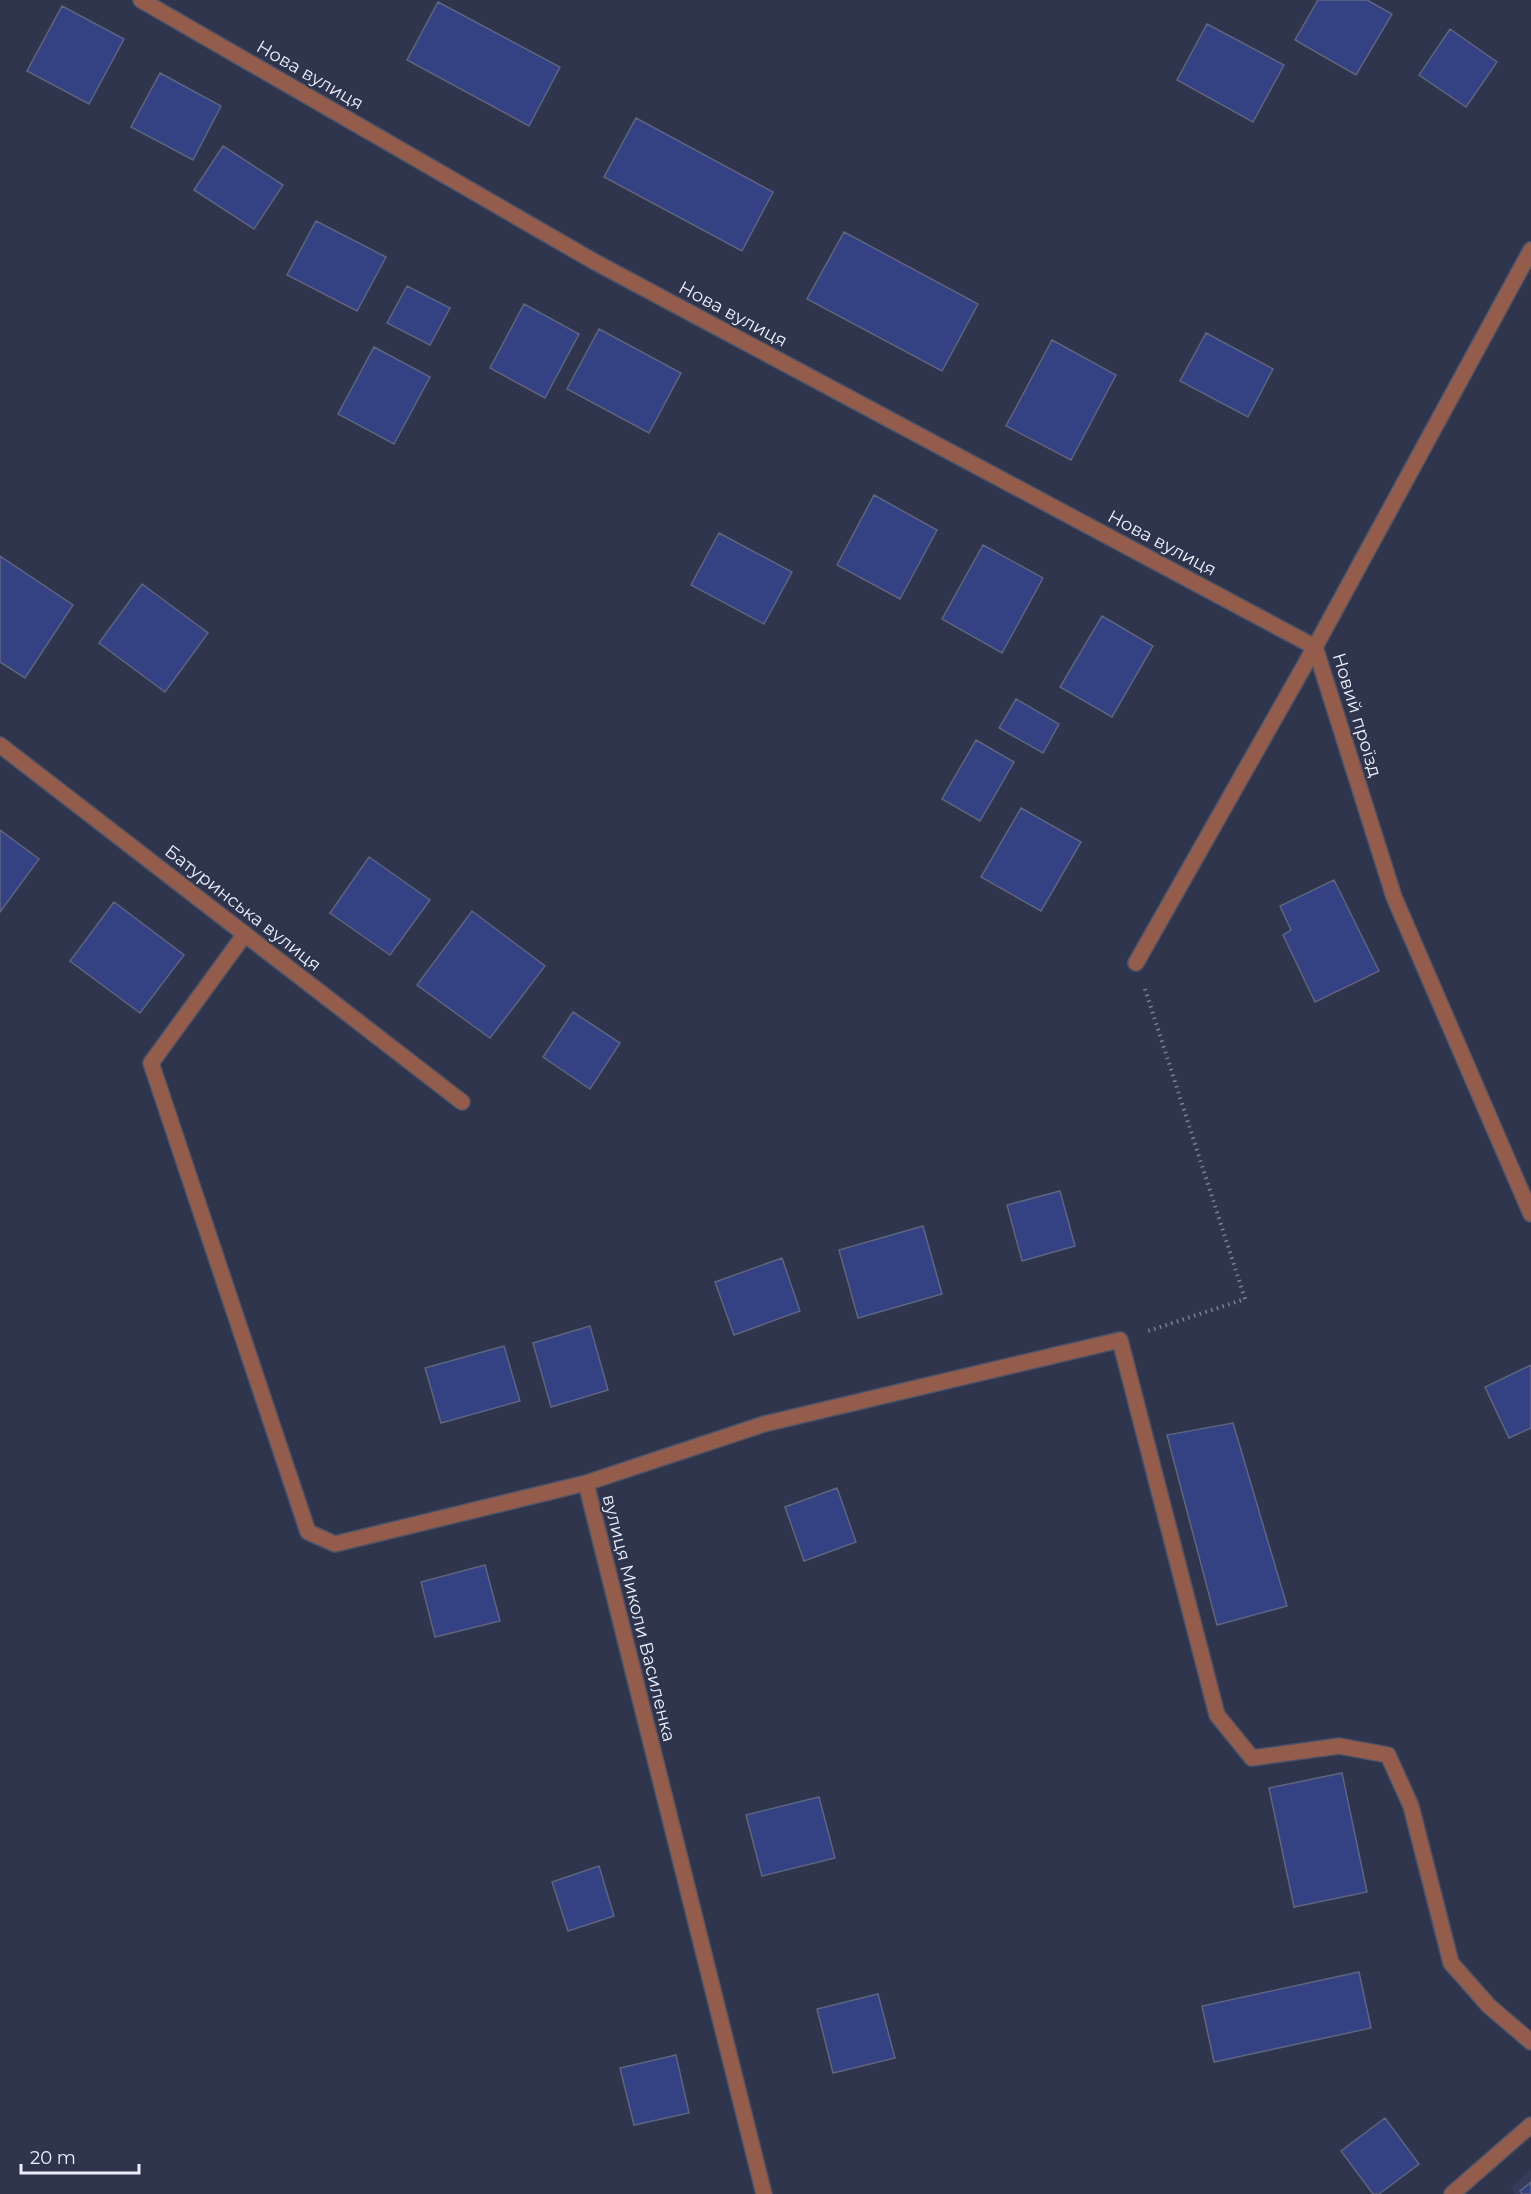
<svg xmlns="http://www.w3.org/2000/svg" width="1531" height="2194" viewBox="0 0 1531 2194" font-family="Montserrat,sans-serif">
  <style>
    .built { fill: #353d5b }
    .building { fill: #344183; stroke: #5d657f; stroke-width: 1.5 }
    .lines { fill: none; stroke-linecap: round; stroke-linejoin: round }
    .service-casing { stroke: #4c5368; stroke-width: 18 }
    .minor-casing { stroke: #4c5368; stroke-width: 18 }
    .path { stroke: #7b8194; stroke-width: 4; stroke-dasharray: 1.5 4.5; stroke-linecap: butt }
    .service { stroke: #945d4b; stroke-width: 15 }
    .minor { stroke: #945d4b; stroke-width: 15 }
    .labels { text-anchor: middle; dominant-baseline: central; stroke-width: 4.5; stroke-linejoin: round; paint-order: stroke }
    .street-label { font-size: 18px; fill: #ecf0fd; stroke: #2e354c }
  </style>
  <rect width="100%" height="100%" fill="#2e354c"/>
  <path class="built" d="M1531,2170V2194H1515L1510,2188Z"/>
  <path class="building" d="M1318,0H1367L1392,14L1356,75L1295,40Z
    M438,2L560,67L529,126L407,60Z
    M62,6L124,39L89,104L27,71Z
    M1207,24L1284,65L1253,122L1177,80Z
    M1450,29L1497,62L1466,107L1419,75Z
    M160,73L221,106L193,160L131,127Z
    M636,118L773,192L742,251L604,177Z
    M223,146L283,185L254,229L194,190Z
    M316,221L386,257L357,311L287,275Z
    M844,232L978,304L942,371L807,299Z
    M407,286L450,308L430,345L387,323Z
    M524,304L579,334L545,398L490,368Z
    M599,329L681,373L649,433L567,389Z
    M1206,333L1273,369L1248,417L1180,381Z
    M1052,340L1116,375L1071,460L1006,426Z
    M374,347L430,377L394,444L338,414Z
    M874,495L937,530L900,599L837,565Z
    M719,533L792,572L764,624L691,585Z
    M983,545L1043,578L1002,653L942,619Z
    M0,556L73,605L25,678L0,662Z
    M142,584L208,633L165,692L99,643Z
    M1102,616L1153,646L1112,717L1060,687Z
    M1016,699L1059,724L1043,753L999,728Z
    M976,740L1014,762L980,821L942,799Z
    M1021,808L1081,842L1041,911L981,877Z
    M0,830L39,859L0,912Z
    M369,857L430,900L390,955L330,913Z
    M1334,880L1379,971L1315,1002L1283,935L1291,930L1280,906Z
    M114,902L184,955L140,1013L70,961Z
    M472,911L545,966L490,1038L417,985Z
    M573,1012L620,1043L590,1089L543,1057Z
    M1060,1191L1075,1246L1022,1261L1007,1205Z
    M923,1226L942,1294L858,1318L839,1250Z
    M782,1258L800,1311L734,1335L715,1282Z
    M590,1326L608,1390L551,1407L533,1343Z
    M504,1346L520,1401L441,1423L425,1368Z
    M1531,1365V1428L1509,1438L1485,1387Z
    M1233,1423L1287,1606L1217,1625L1167,1435Z
    M837,1488L856,1542L804,1561L785,1507Z
    M485,1565L500,1621L435,1637L421,1582Z
    M1342,1773L1367,1892L1294,1907L1269,1788Z
    M819,1797L835,1858L762,1876L746,1815Z
    M599,1866L614,1916L568,1931L552,1882Z
    M1359,1972L1371,2028L1214,2062L1202,2006Z
    M878,1994L895,2058L833,2073L817,2009Z
    M676,2055L689,2113L634,2125L620,2068Z
    M1385,2118L1419,2164L1379,2194H1373L1341,2151Z
    M1531,2182V2194H1522L1520,2191Z"/>
  <g class="lines">
    <defs>
      <path id="service" d="M245,934L151,1063L308,1532L335,1544L586,1483
        M1136,963L1315,647"/>
      <path id="minor" d="M141,0L595,262L1315,647
        M1531,250L1315,647L1394,897L1531,1214
        M0,745L462,1102
        M764,2194L586,1483L764,1424L1120,1340L1217,1715L1252,1758L1339,1746L1388,1755L1411,1806L1451,1963L1489,2006L1531,2042
        M1452,2194L1531,2125"/>
    </defs>
    <use href="#service" class="service-casing"/>
    <use href="#minor" class="minor-casing"/>
    <path class="path" d="M1145,989L1245,1299L1145,1332"/>
    <use href="#service" class="service"/>
    <use href="#minor" class="minor"/>
  </g>
  <g class="labels">
    <g class="street-label">
      <text transform="translate(310 75) rotate(30)">Нова вулиця</text>
      <text transform="translate(733 314) rotate(28)">Нова вулиця</text>
      <text transform="translate(1162 543) rotate(28)">Нова вулиця</text>
      <text transform="translate(1357 715) rotate(73)">Новий проїзд</text>
      <text transform="translate(243 908) rotate(38)">Батуринська вулиця</text>
      <text transform="translate(639 1618) rotate(76)">вулиця Миколи Василенка</text>
    </g>
  </g>
  <path d="M21 2164v9h118v-9" fill="none" stroke="#ecf0fd" stroke-width="3"/>
  <text x="30" y="2164" font-size="18" fill="#ecf0fd" stroke="#2e354c" stroke-width="4.5" paint-order="stroke">20 m</text>
</svg>
